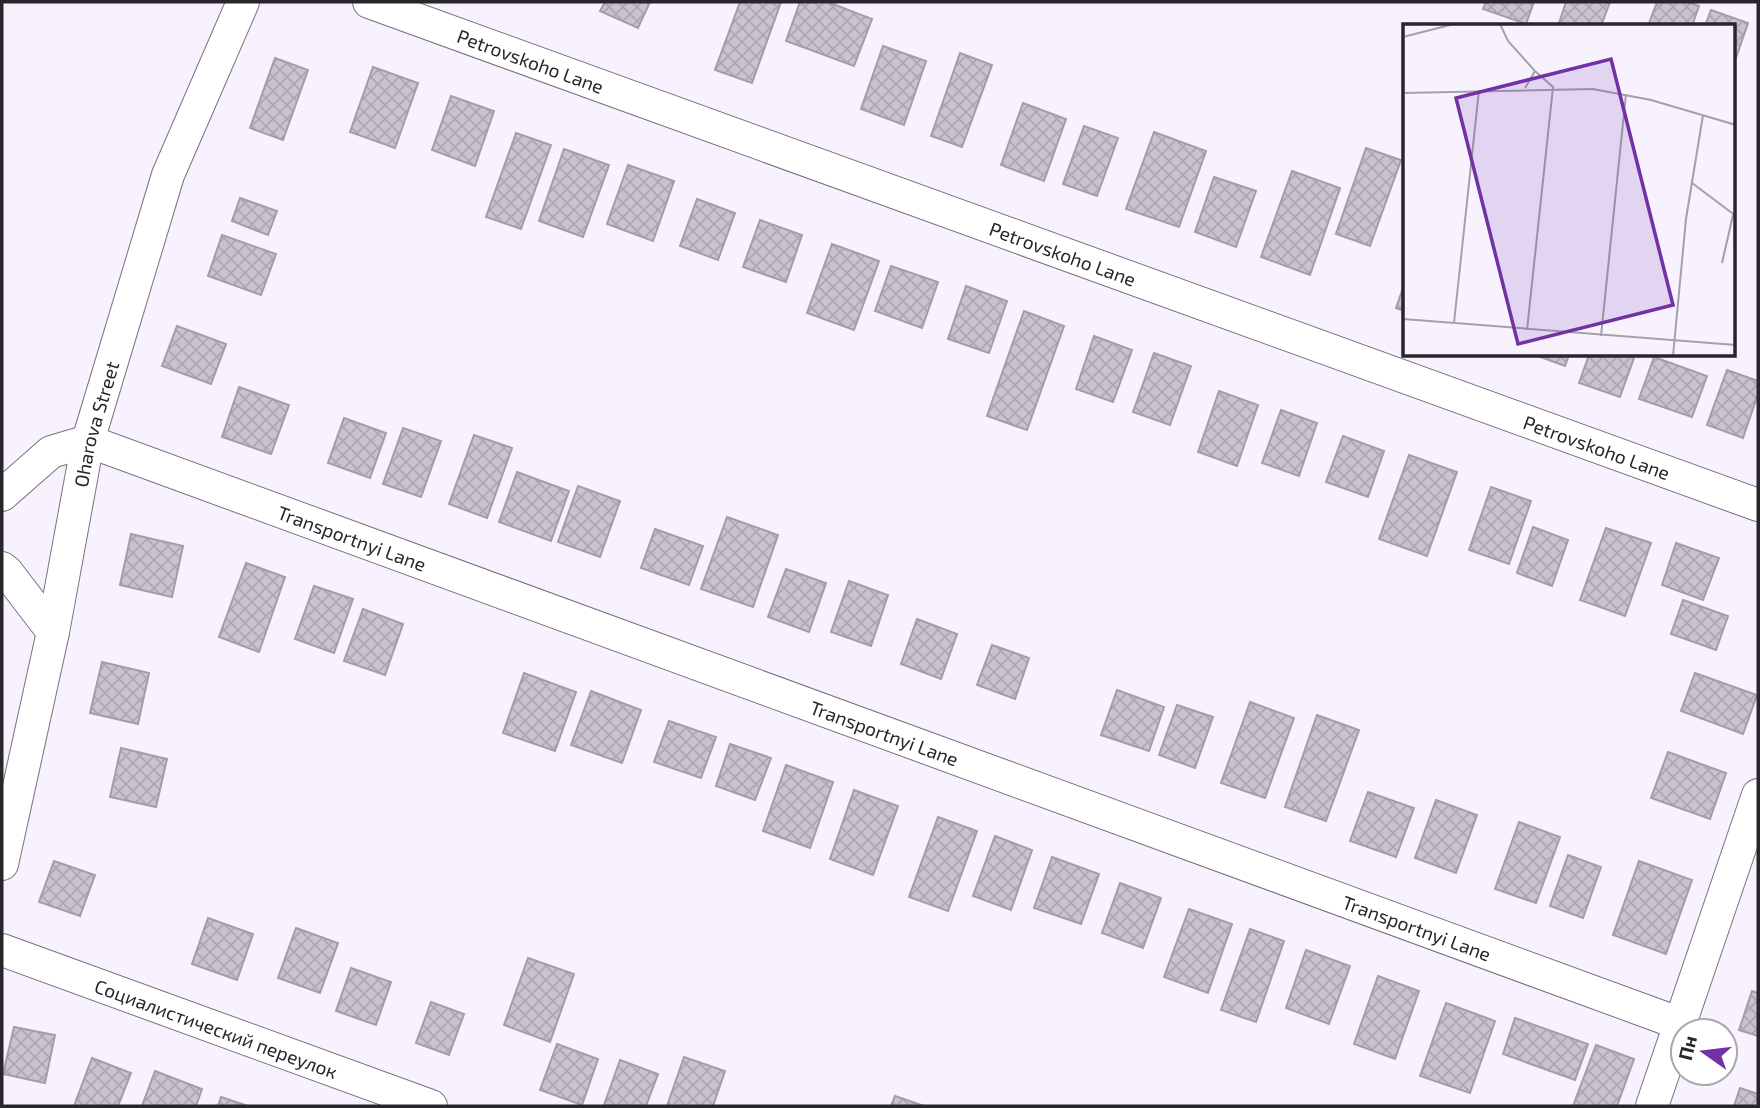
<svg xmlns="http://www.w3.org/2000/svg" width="1760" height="1108" viewBox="0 0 1760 1108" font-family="'Exo 2',sans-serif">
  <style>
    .building { fill: url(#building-cross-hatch); stroke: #a29daa; stroke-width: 2 }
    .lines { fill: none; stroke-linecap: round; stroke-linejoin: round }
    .street-casing { stroke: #77727e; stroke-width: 34 }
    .street { stroke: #fff; stroke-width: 32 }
    .labels { text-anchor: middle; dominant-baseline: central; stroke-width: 5; stroke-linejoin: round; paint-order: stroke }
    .street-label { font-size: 19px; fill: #28262b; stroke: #fff }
    .inset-road { fill: none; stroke: #a4a0aa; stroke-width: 2 }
    .view { fill: #7231a5; fill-opacity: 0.15; stroke: #7231a5; stroke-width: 3.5 }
    .inset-edge { fill: none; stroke: #28262b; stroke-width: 3.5 }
  </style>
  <defs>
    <pattern id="building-cross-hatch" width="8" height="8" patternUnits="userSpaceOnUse" patternTransform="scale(1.75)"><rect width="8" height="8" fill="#c9c3d0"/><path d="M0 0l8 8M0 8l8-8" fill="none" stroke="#ada7b3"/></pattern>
  </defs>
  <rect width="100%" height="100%" fill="#f7f2fe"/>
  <path class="building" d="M605,2H650L638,28L600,11Z
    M740,2H781L752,83L715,70Z
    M800,2H828L872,19L854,66L786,41Z
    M1486,2H1534L1526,24L1483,9Z
    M1566,2H1610L1601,26H1567L1559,23Z
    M1657,2H1687L1699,6L1692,26H1648Z
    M1711,10L1748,23L1734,64V26H1705Z
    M883,46L926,61L904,125L861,109Z
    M960,53L992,65L962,147L931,136Z
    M275,58L308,70L283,140L250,128Z
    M373,67L418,83L395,148L350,132Z
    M451,96L494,111L475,166L432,150Z
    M1023,103L1066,119L1044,181L1001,165Z
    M1084,126L1118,138L1097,196L1063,184Z
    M1154,132L1206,151L1179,227L1126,209Z
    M516,133L551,145L521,229L486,217Z
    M1366,148L1401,160L1370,246L1336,234Z
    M564,149L609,165L583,237L539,221Z
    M628,165L674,181L653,241L607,224Z
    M1292,171L1340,188L1310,275L1261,257Z
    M1214,177L1256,191L1236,247L1195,232Z
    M240,198L277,211L268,235L232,221Z
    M697,199L735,213L718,260L680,246Z
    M760,220L802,235L786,282L743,267Z
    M222,235L276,254L261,295L208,276Z
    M832,244L879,261L854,330L807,313Z
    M891,266L938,282L922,328L875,311Z
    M1405,282V311L1396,308Z
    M966,286L1007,301L989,353L948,339Z
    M1024,311L1064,326L1027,430L987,416Z
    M177,326L226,344L211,384L162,366Z
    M1094,336L1132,350L1113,402L1076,389Z
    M1154,353L1191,366L1170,425L1133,412Z
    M1535,355H1569L1565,366Z
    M1589,355H1635L1620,397L1579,383Z
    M1654,357L1707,376L1692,417L1639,399Z
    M1727,370L1758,381V394L1743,438L1707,425Z
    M239,387L289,405L271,454L222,437Z
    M1219,391L1258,405L1237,466L1198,452Z
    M1281,410L1317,423L1299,476L1262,463Z
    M344,418L386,433L370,478L328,463Z
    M403,428L441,441L421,497L383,484Z
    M474,435L512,448L487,518L449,504Z
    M1343,436L1384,451L1368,497L1326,482Z
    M1409,455L1457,472L1427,556L1379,539Z
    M517,472L569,491L551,541L499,522Z
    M578,486L620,501L600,557L558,542Z
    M1491,487L1531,501L1509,564L1469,550Z
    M727,517L778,535L753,607L701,589Z
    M1533,527L1568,540L1552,586L1517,573Z
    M1606,528L1651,543L1625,616L1580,600Z
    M655,529L703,546L689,585L641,568Z
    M131,534L183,546L172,597L120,585Z
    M1676,543L1719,558L1703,600L1662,585Z
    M246,563L285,577L259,652L219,637Z
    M786,569L826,583L809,632L768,617Z
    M849,581L888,595L871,646L831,632Z
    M314,586L353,599L334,653L295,639Z
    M1683,600L1728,616L1716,650L1671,634Z
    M363,609L403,624L385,675L344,661Z
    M917,619L957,634L941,679L901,664Z
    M992,645L1029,658L1015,699L977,685Z
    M102,662L149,673L138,724L90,713Z
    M524,673L576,692L555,751L503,733Z
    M1695,673L1757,695L1743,734L1681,711Z
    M1117,690L1164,707L1149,751L1101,735Z
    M591,691L641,710L622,763L571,745Z
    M1250,702L1294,718L1265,798L1221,783Z
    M1177,705L1213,717L1195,768L1159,755Z
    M1317,715L1359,730L1326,821L1285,807Z
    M669,721L716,737L701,778L654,762Z
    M730,744L771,758L755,800L716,786Z
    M121,748L167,759L156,807L110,797Z
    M1668,752L1726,773L1710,819L1651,798Z
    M786,765L833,782L810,848L763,831Z
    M854,790L898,806L873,875L830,859Z
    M1368,792L1414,808L1396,857L1350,841Z
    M1436,800L1477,815L1456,873L1415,858Z
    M938,817L977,831L948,911L909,897Z
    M1519,822L1560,837L1536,903L1495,889Z
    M995,836L1032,850L1011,910L973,896Z
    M1568,855L1601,867L1583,918L1550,906Z
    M1052,857L1099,874L1081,924L1034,908Z
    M54,861L95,875L80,916L39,902Z
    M1639,861L1692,880L1666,954L1613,935Z
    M1120,883L1161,898L1143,948L1102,933Z
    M1189,909L1232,924L1208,993L1164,977Z
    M208,918L253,934L237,980L192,964Z
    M296,928L338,943L320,993L278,978Z
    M1250,929L1284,941L1256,1022L1221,1010Z
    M1306,950L1350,966L1329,1024L1286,1008Z
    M528,958L574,974L550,1042L504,1025Z
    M351,968L391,982L376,1025L336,1011Z
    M1378,976L1419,991L1395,1059L1354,1044Z
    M1752,991L1758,993V1036L1739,1030Z
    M431,1002L464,1014L449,1055L416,1043Z
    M1446,1003L1495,1021L1470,1093L1420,1076Z
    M1515,1018L1588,1044L1575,1080L1503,1054Z
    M14,1027L55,1035L45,1083L3,1074Z
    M557,1044L598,1059L582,1105L540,1090Z
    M1596,1045L1634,1059L1617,1106H1573Z
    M684,1057L725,1071L713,1106H667Z
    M92,1058L131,1073L118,1106H74Z
    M620,1060L658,1074L646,1106L604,1105Z
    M155,1071L202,1089L196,1106H142Z
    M1740,1088L1758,1094V1106H1734Z
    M895,1096L924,1106H891Z
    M221,1097L248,1106H218Z"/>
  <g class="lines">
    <defs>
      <g id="street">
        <path id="s1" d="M369,2L1758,505"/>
        <path id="s2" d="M2,495L51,452L88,441L1681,1024"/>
        <path d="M2,568L7,572L53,632"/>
        <path id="s3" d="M2,864L53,632L88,441L168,175L243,2"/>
        <path id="s4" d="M2,950L431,1106"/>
        <path d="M1652,1106L1758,795"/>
      </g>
    </defs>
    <use href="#street" class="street-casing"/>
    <use href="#street" class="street"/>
  </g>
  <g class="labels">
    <g class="street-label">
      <text stroke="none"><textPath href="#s1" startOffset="172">Petrovskoho Lane</textPath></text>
      <text stroke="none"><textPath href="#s1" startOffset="738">Petrovskoho Lane</textPath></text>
      <text stroke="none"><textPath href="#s3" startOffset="450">Oharova Street</textPath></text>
      <text stroke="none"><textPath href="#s1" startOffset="1306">Petrovskoho Lane</textPath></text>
      <text stroke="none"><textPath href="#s2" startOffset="385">Transportnyi Lane</textPath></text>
      <text stroke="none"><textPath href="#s2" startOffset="952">Transportnyi Lane</textPath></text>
      <text stroke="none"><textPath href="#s2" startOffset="1519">Transportnyi Lane</textPath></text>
      <text stroke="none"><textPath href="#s4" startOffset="228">Социалистический переулок</textPath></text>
    </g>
  </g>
  <g transform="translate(1403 24)">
    <rect width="332" height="332" fill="#f7f2fe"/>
    <path class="inset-road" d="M97,0L105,17L132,47L122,64M0,13L51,0M0,69L190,65L248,76L333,101M289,159L333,192M319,239L330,191M0,295L333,321M51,299L76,66M124,306L150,63L132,47M198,312L223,70M270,332L283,195L300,91"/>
    <path class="view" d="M208,35L270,281L115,320L53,74Z"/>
    <rect width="332" height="332" class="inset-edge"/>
  </g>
  <rect width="1760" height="1108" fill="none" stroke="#28262b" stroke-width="7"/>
  <g transform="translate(1704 1052) rotate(284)"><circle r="33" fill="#ffffff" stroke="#a9a8aa" stroke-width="2"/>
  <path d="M0-5L12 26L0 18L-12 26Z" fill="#7231a5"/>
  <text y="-10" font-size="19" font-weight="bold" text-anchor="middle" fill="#28262b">Пн</text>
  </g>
</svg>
